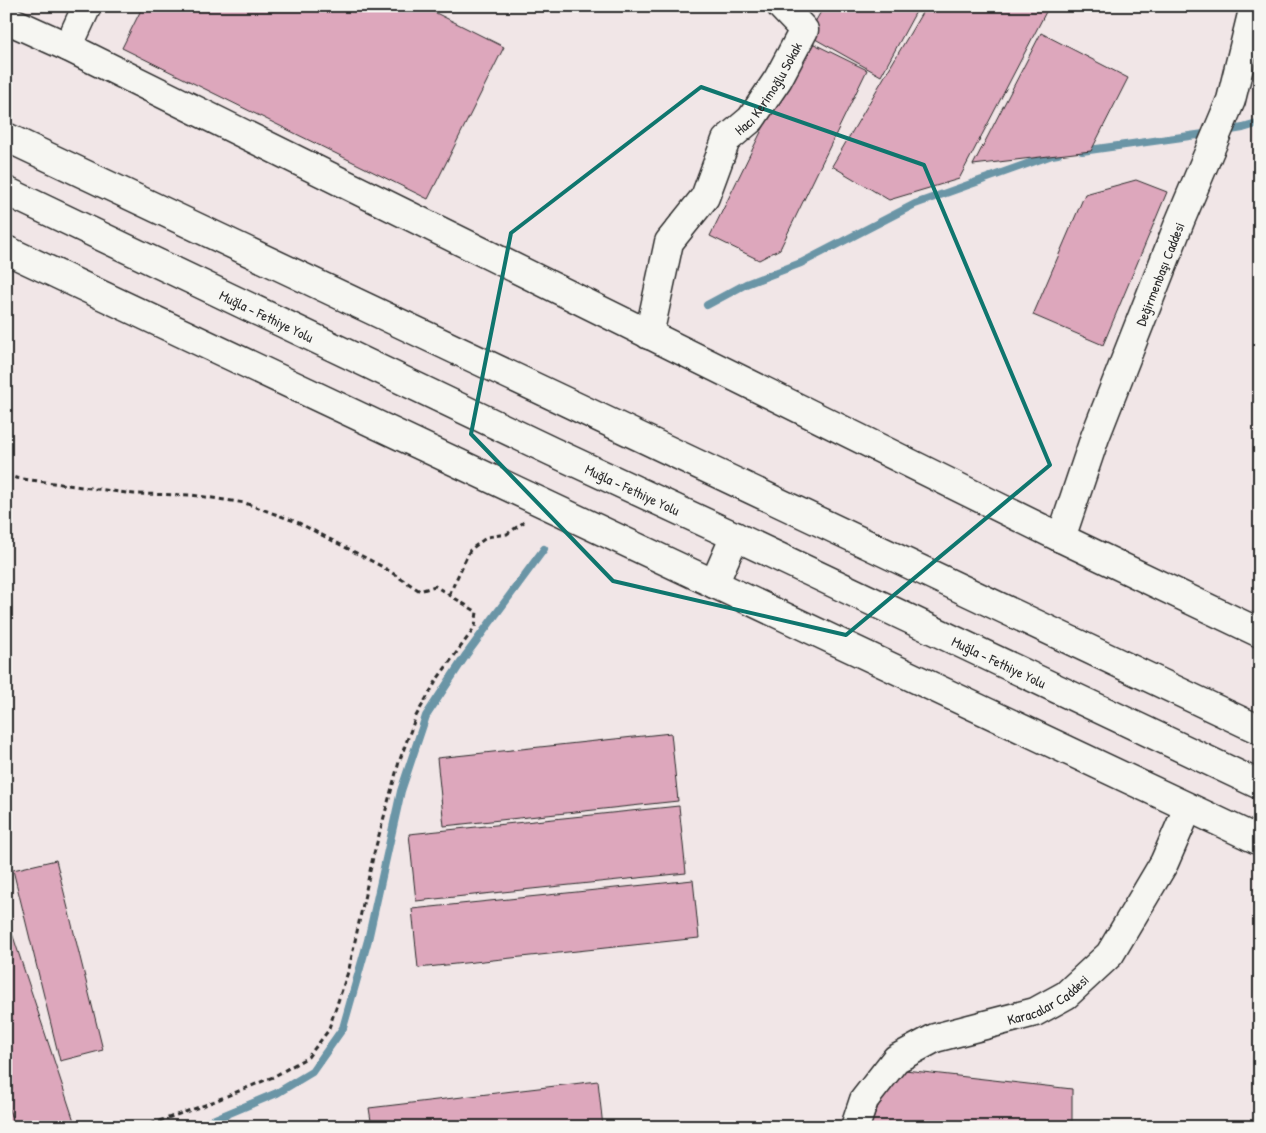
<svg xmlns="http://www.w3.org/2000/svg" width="1266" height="1133" viewBox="0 0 1266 1133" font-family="'Patrick Hand',sans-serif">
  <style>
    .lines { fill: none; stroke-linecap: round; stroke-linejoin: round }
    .stream { stroke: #6b95a6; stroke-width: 8 }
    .building { fill: #dda7bc; stroke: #2b2b2b }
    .minor-casing { stroke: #2b2b2b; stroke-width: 31 }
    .highway-casing { stroke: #2b2b2b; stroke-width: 31 }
    .path { stroke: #2b2b2b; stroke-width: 3; stroke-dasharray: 5 4; stroke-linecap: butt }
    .minor { stroke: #f6f6f2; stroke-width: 28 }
    .highway { stroke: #f6f6f2; stroke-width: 28 }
    .marked { fill: none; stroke: #0f766e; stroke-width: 4; stroke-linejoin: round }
    .labels { text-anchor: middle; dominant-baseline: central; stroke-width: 4; stroke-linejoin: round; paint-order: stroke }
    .street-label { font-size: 14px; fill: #2b2b2b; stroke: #f6f6f2 }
  </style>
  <rect width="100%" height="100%" fill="#f1e6e7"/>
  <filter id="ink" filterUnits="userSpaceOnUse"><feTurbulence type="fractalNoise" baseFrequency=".02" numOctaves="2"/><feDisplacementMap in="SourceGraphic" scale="10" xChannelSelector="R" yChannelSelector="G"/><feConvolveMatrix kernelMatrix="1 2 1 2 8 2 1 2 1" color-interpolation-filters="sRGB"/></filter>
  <g filter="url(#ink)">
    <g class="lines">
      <path class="stream" d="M1225,131L1243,128L1260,123
        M1082,151L1211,133
        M707,305L746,284L801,263L915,204L1052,155L1058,154
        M196,1127L277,1093L312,1072L343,1028L368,940L401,791L426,716L466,655L544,549"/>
    </g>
    <path class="building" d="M143,6H422L504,47L428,199L122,48Z
      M824,6H919L881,76L808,35Z
      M926,6H1049L959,179L889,200L832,166Z
      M1041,33L1128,78L1091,151L973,165Z
      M806,40L867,70L780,249L759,260L710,236Z
      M1136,180L1167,192L1103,345L1033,315L1085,194Z
      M671,733L678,801L444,826L437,758Z
      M679,806L686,873L416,901L409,834Z
      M56,860L103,1050L60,1061L13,870Z
      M693,880L699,938L418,968L412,909Z
      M6,915L76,1127H15L6,1101Z
      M905,1070L1072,1089V1127H870L884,1091Z
      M598,1081L603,1127H372L369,1108Z
      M6,1101L15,1127H6Z"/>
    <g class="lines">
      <defs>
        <g id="minor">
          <path d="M6,19L68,47L1061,538L1260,633"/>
          <path d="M68,47L87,6"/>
          <path d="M6,250L1260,841"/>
          <path id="s1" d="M649,335L669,242L705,197L726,140L751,119L778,79L804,30L781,6"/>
          <path id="s2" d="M1061,538L1095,437L1180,221L1231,100L1254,6"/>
          <path d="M714,584L735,536"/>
          <path id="s3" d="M855,1127L864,1100L896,1059L935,1038L1035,1012L1066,995L1110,954L1164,863L1188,808"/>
        </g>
        <g id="highway">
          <path d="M6,137L1260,730"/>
          <path id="s4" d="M6,191L551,451L745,541L1260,785"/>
        </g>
      </defs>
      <use href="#minor" class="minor-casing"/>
      <use href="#highway" class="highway-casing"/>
      <path class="path" d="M6,474L16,478L134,494L192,495L245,503L297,522L383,567L420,591L435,586L477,612L475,627L438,678L416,716L399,762L373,857L349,969L328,1031L308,1057L273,1077L205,1105L142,1127
        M449,595L470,550L487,537L507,534L524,522"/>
      <use href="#minor" class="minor"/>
      <use href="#highway" class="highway"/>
    </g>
  </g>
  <path class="marked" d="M701,87L924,165L1050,465L846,635L613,581L471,434L511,233Z"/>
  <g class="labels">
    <g class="street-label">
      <text stroke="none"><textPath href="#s1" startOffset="281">Hacı Kerimoğlu Sokak</textPath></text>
      <text stroke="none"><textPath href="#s2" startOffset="282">Değirmenbaşı Caddesi</textPath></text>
      <text stroke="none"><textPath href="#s4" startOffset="289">Muğla - Fethiye Yolu</textPath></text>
      <text stroke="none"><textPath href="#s4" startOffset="694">Muğla - Fethiye Yolu</textPath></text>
      <text stroke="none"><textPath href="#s4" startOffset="1099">Muğla - Fethiye Yolu</textPath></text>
      <text stroke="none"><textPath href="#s3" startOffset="245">Karacalar Caddesi</textPath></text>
    </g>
  </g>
  <rect width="1266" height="1133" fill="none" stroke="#f6f6f2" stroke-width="25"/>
  <rect x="12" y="12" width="1241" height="1108" fill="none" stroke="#2b2b2b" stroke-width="2" filter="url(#ink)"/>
</svg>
